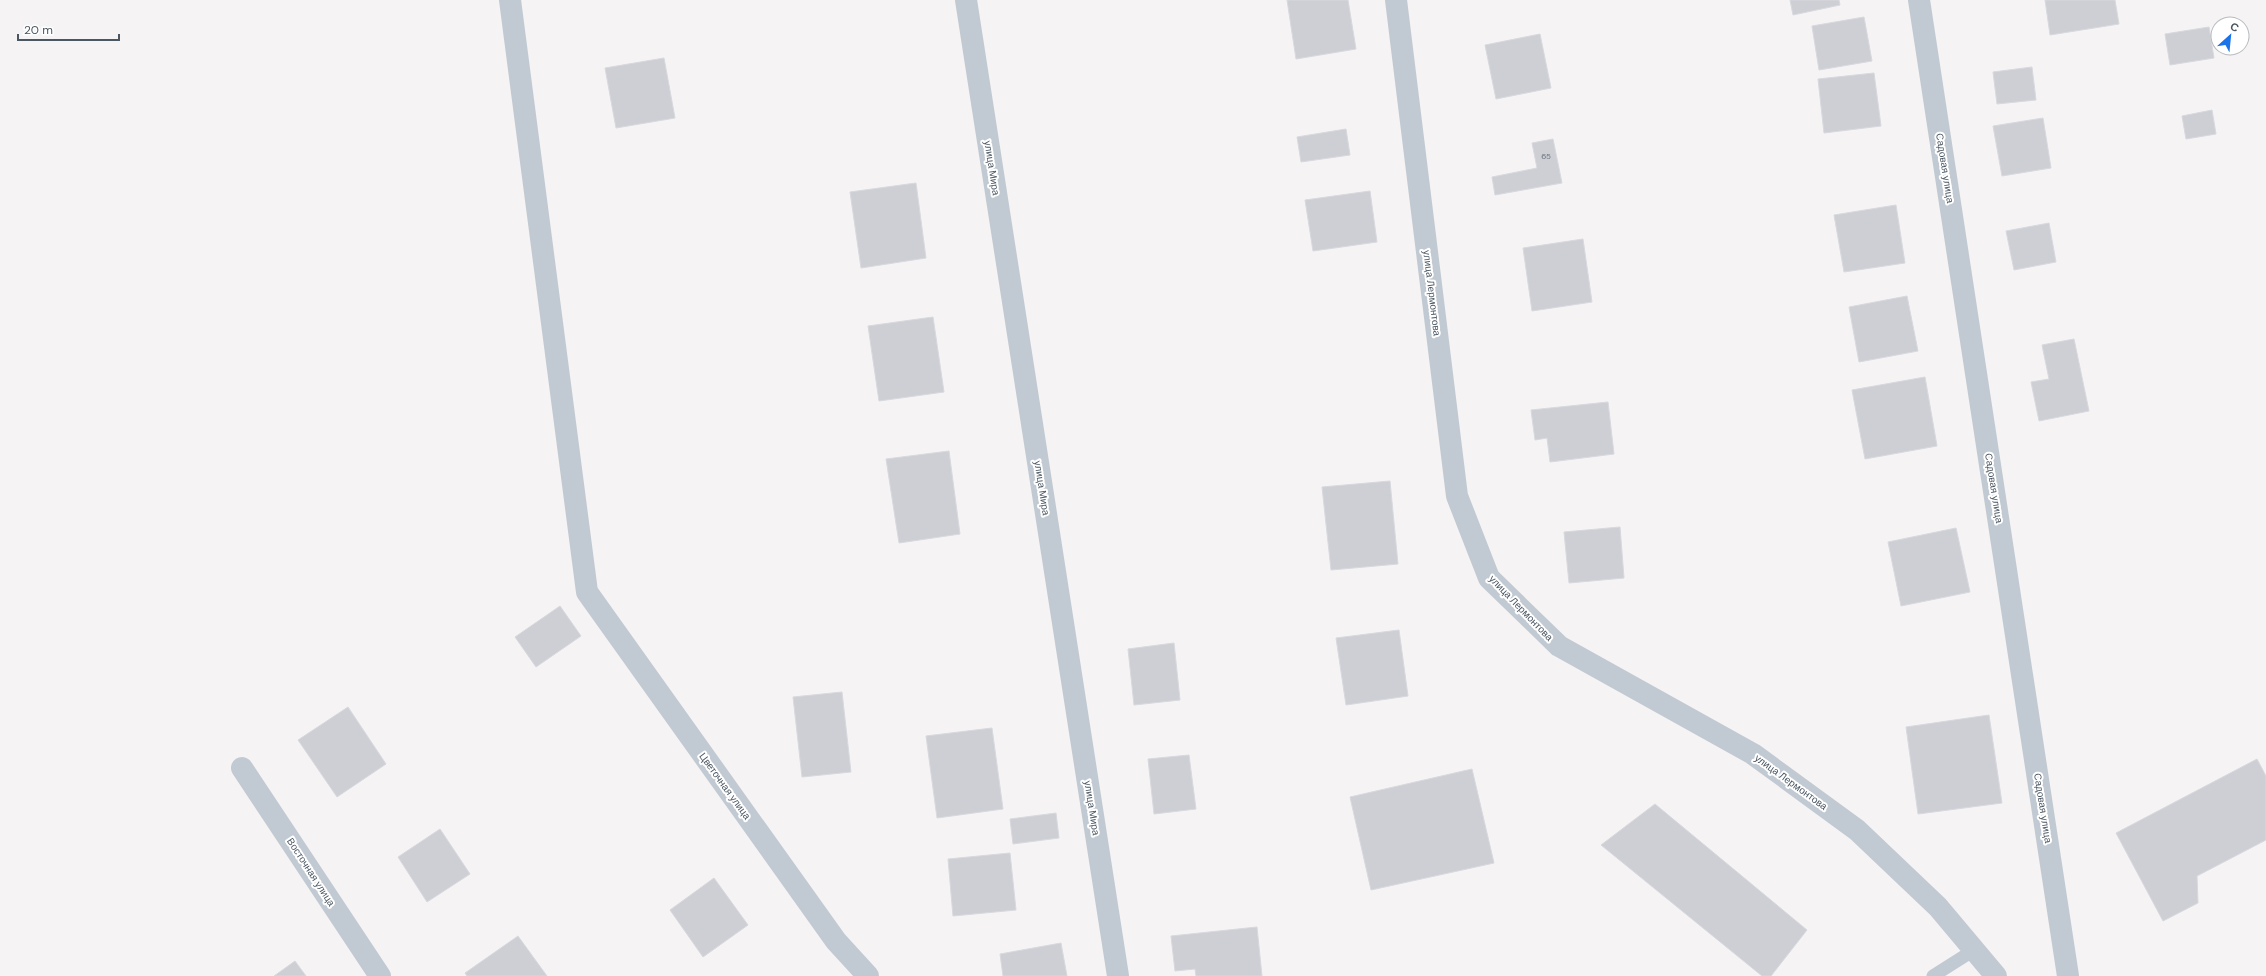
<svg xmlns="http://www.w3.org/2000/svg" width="2266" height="976" viewBox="0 0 2266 976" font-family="'DM Sans',sans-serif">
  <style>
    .building { fill: #cdcfd5; stroke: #d7d9de }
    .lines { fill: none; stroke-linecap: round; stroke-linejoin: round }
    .service { stroke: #c1cad2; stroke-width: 13 }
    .minor { stroke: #c1cad2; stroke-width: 22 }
    .labels { text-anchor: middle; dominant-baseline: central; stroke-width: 4; stroke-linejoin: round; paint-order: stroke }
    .number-label { font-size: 8px; fill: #6b747e }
    .street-label { font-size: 10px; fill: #4a5661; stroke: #fff }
  </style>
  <rect width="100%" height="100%" fill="#f5f3f3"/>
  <path class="building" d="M1287,0H1348L1356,49L1296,59Z
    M1790,0H1839L1840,5L1793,15Z
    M2045,0H2115L2119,24L2050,35Z
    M1864,17L1872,61L1819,70L1812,26Z
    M2209,27L2214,58L2170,65L2165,34Z
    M1540,34L1551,88L1496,99L1485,45Z
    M664,58L675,118L616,128L605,68Z
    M2032,67L2036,100L1997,104L1993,72Z
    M1874,73L1881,126L1824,133L1818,79Z
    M2212,110L2216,134L2186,139L2182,116Z
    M2043,118L2051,168L2002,176L1993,126Z
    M1346,129L1350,155L1301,162L1297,137Z
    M1553,139L1562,183L1495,195L1492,177L1537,168L1532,143Z
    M916,183L926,258L861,268L850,192Z
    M1370,191L1377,242L1313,251L1305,200Z
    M1896,205L1905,263L1844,272L1834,215Z
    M2049,223L2056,262L2014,270L2006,231Z
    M1583,239L1592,302L1532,311L1523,248Z
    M1907,296L1918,351L1859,362L1849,307Z
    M933,317L944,392L879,401L868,326Z
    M2074,339L2089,411L2039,421L2031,382L2049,379L2042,345Z
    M1925,377L1937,446L1865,459L1852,390Z
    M1608,402L1614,454L1550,462L1547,438L1535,440L1531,410Z
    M949,451L960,534L899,543L886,459Z
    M1390,481L1398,564L1331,570L1322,487Z
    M1620,527L1624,578L1569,583L1564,532Z
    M1956,528L1970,592L1901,606L1888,542Z
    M560,606L581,636L536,667L515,637Z
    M1399,630L1408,696L1346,705L1336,638Z
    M1174,643L1180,700L1134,705L1128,649Z
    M842,692L851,772L802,777L793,697Z
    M348,707L386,764L337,797L298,740Z
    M1989,715L2002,803L1918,814L1906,727Z
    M992,728L1003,809L937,818L926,736Z
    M1189,755L1196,809L1154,814L1148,759Z
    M2257,759L2266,776V840L2197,876L2198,903L2163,921L2116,833Z
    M1472,769L1494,863L1371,890L1350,797Z
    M1655,804L1807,930L1771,976H1762L1601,845Z
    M1056,813L1059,838L1013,844L1010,819Z
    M440,829L470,874L427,902L398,857Z
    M1010,853L1016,910L953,916L948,859Z
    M714,878L748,925L703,957L670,910Z
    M1257,927L1262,976H1196L1195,969L1175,971L1171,936Z
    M518,936L547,976H467L465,973Z
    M1061,943L1067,976H1003L1000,954Z
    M295,961L306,976H274Z"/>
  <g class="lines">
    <path class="service" d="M1933,976L1974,950"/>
    <path class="minor" d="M510,0L587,592L836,941L868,976
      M966,0L1118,976
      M1396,0L1457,496L1489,578L1559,646L1753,754L1857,830L1938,907L1996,976
      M1919,0L2068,976
      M242,768L380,976"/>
  </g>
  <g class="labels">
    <g class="number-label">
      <text x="1546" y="156">65</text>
    </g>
    <g class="street-label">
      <text transform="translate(992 168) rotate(81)">улица Мира</text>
      <text transform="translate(1945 168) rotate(81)">Садовая улица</text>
      <text transform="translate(1432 293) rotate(83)">улица Лермонтова</text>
      <text transform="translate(1042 488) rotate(81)">улица Мира</text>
      <text transform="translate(1994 488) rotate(81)">Садовая улица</text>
      <text transform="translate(1521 608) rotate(46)">улица Лермонтова</text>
      <text transform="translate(1791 782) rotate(36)">улица Лермонтова</text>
      <text transform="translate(725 786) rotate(54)">Цветочная улица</text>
      <text transform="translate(1092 808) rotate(81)">улица Мира</text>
      <text transform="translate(2043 808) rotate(81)">Садовая улица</text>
      <text transform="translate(311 872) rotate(57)">Восточная улица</text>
    </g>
  </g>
  <g transform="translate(2230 36) rotate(27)"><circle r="19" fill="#ffffff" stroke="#b7bbc0"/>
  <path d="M0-3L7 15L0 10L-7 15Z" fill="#1a73e8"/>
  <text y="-6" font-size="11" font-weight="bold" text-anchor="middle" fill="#4a5661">С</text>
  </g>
  <path d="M18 34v6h101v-6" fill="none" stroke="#4a5661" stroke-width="2"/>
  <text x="24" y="34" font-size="12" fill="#4a5661" stroke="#ffffff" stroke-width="3" paint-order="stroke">20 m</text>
</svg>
